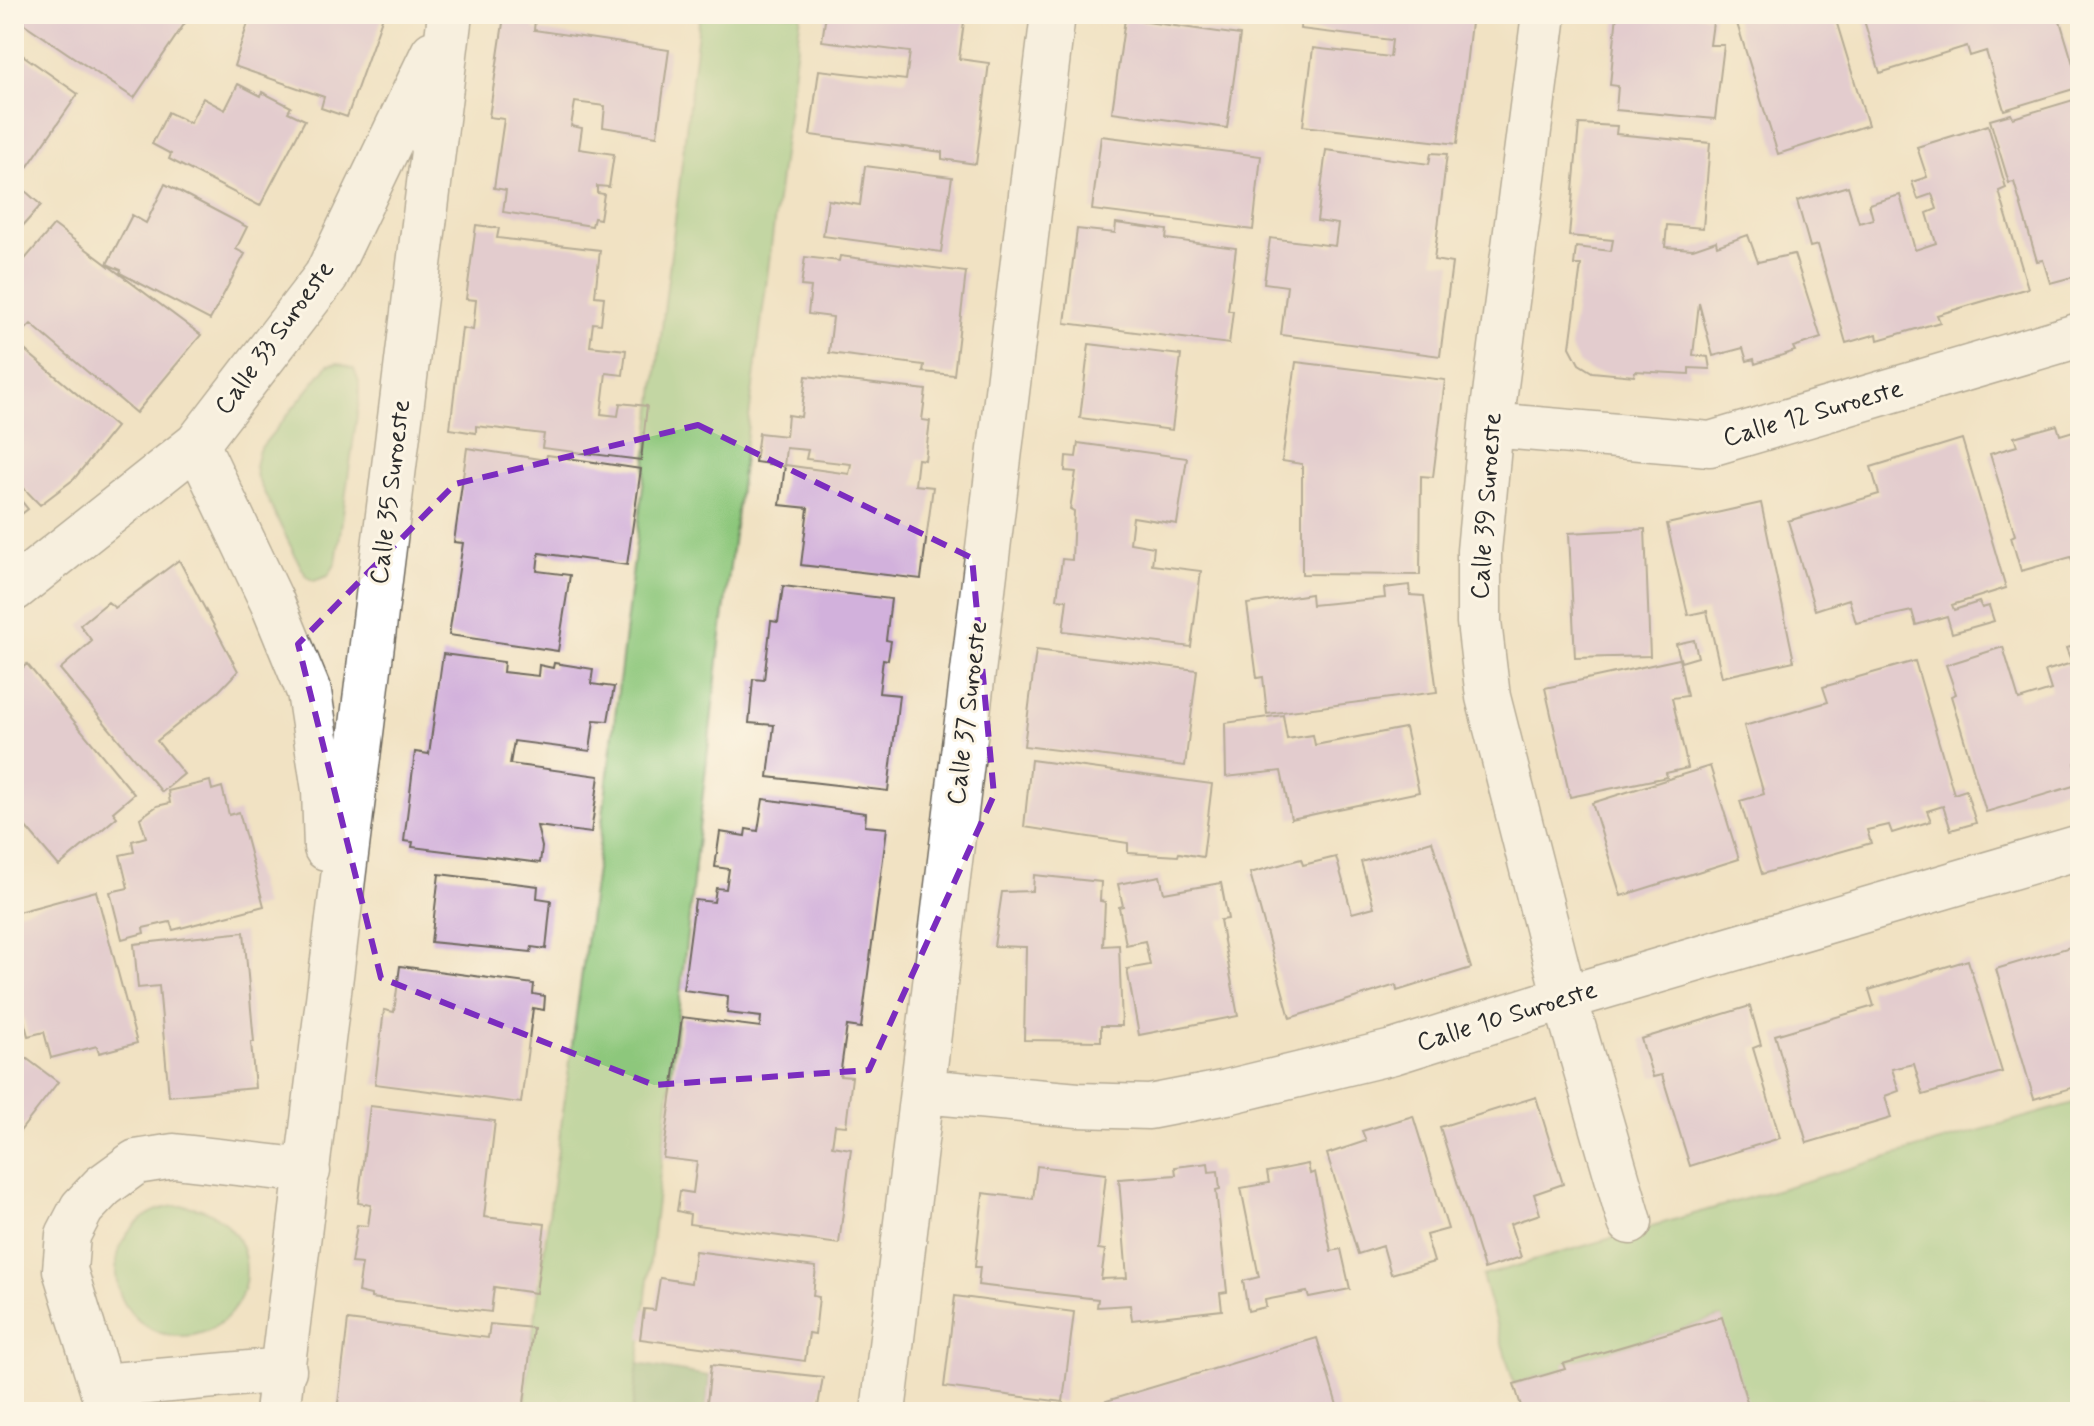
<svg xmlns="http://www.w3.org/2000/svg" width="2094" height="1426" viewBox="0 0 2094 1426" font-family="Mynerve,sans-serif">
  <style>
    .green { fill: #8dc77b; stroke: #5c7953; stroke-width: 2 }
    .forest { fill: #72ac6b; stroke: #4e6c4b; stroke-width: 2 }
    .building { fill: #d2b1dc }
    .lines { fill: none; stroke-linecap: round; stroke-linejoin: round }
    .minor-casing { stroke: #706b60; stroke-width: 47 }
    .minor { stroke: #fff; stroke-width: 44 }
    .marked { fill: none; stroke: #7b2cbf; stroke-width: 6; stroke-dasharray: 16 10; stroke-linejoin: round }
    .labels { text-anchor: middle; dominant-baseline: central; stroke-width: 6; stroke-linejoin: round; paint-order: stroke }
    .street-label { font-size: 26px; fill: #2b2b2b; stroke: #fcf5e5 }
  </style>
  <rect width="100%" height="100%" fill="#fcf5e5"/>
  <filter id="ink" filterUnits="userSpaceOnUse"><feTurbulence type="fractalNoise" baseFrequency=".0125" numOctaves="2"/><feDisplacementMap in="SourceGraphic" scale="16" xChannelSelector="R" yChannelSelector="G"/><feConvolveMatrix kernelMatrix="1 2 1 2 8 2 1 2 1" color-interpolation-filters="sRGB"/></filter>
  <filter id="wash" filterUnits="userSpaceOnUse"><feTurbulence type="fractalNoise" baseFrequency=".006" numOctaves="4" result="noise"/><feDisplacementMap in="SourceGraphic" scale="32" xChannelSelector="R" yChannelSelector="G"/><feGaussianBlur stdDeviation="1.8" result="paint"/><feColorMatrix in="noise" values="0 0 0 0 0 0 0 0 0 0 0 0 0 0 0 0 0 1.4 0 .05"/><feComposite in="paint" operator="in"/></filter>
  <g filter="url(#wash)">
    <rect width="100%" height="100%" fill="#f1e2c3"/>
    <path class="green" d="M700,14H801L720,643L633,1412H525L528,1369L600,840Z
      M338,363L354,369L359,382V401L336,563L328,576L314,581L307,577L300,565L257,478L255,466L259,450L328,365Z
      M2080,1101V1412H1750L1721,1317L1564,1364L1565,1369L1514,1384L1482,1276Z
      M116 1271a65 65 0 1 1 130 0a65 65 0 1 1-130 0Z"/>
    <path class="forest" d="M638,1364L709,1376L706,1412H632Z"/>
    <g id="blocks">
      <path class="building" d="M14,14H177L187,20L134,98L14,17Z
        M251,14L383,16L347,117L321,108L324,97L234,66Z
        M826,14H965L959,59L989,63L976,164L942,159V152L810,135L819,70L906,80L910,52L822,41Z
        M1302,14H1472L1457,144L1303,126L1313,48L1390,57L1392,40L1300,29Z
        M1617,14L1714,15L1710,45H1724L1715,119L1616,110L1618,86L1610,85Z
        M1734,14H1834L1868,125L1778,154Z
        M1862,14H2058L2080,87L2004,110L1986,51L1970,56L1967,46L1880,73Z
        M504,16L535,20L534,30L669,50L657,136L603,127L605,106L575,102L571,126L582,128L579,149L614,154L609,187L597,186V193L604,194L600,219L594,218L592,226L503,212L506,190L494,188L504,119L489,117Z
        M1125,19L1240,35L1227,128L1112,112Z
        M14,49L78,94L26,169L14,161Z
        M238,84L261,96L262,92L291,107L288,112L305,120L260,206L169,159L171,154L152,144L168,112L190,123L203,98L225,110Z
        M2080,98V275L2050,283L2043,260L2037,261L2014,182L2009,183L1990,120L2011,114L2013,118Z
        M1579,124L1617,126L1616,134L1710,143L1703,228L1667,225L1665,247L1693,249L1716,241L1717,246L1748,235L1758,262L1794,254L1821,338L1793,347L1795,351L1755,364L1754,359L1747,361L1743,348L1713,356L1699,303L1693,355L1708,357L1710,369L1689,368V374L1635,371L1634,376L1592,372L1579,364L1570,347L1581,265H1574L1576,247L1611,251L1613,240L1569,236Z
        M1988,125L2006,188L1999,191L2028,288L1937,315L1940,322L1878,340L1877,334L1846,343L1818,245L1810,247L1797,201L1848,186L1859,223L1873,219L1869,204L1900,195L1915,250L1936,243L1927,213L1937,209L1932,194L1918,199L1912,182L1927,177L1917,147Z
        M1101,136L1261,156L1253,230L1092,210Z
        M1326,150L1429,164L1431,153L1447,154L1434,260L1452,263L1440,356L1281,335L1287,286L1264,283L1270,238L1335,246L1338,224L1317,221Z
        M865,166L952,177L941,252L823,236L828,200L860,205Z
        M14,181L41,205L14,236Z
        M165,184L247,227L236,249L245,254L210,320L120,273L121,270L107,264L132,215L146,223Z
        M1116,223L1167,230L1166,239L1236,248L1228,311H1233L1229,344L1065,323L1077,229L1115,233Z
        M54,225L201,335L136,413L31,324L26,329L14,319V272Z
        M476,225L499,228L497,238L600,250L595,296L604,297L601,324L593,323L590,346L626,350L623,375L606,373L601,414L618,416L620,403L647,406L641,460L542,448L544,434L476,426V433L450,429L462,328L473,330L476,300L466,299Z
        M840,256L966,272L954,375L923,372L924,365L829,353L833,317L808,314L811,287L801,286L805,257L839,261Z
        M14,329L25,339L20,346L116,427L74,479L40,505L14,478Z
        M1089,344L1181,355L1172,430L1080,418Z
        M1296,362L1445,380L1433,477L1421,476L1420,575L1302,574V464L1282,461Z
        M806,376L926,390L922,420L930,421L925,460L918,459L915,485L933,487L921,579L801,565L808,508L780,505L785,465L849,474L851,464L806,459L808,450L786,448L784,466L755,462L759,433L786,436L788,415L801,417Z
        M2057,425L2060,435L2080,429L2079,584L2071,557L2021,571L2011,537L2015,535L1990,454L2017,446L2014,437Z
        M1962,439L2006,588L1952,605L1954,610L1979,602L1982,608L1989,606L1994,621L1952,633L1947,616L1916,625L1912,611L1856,623L1849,599L1815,610L1788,521L1879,494L1871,467Z
        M1078,443L1187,458L1177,524L1133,517L1130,543L1154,547L1152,565L1201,571L1191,647L1063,631L1067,600L1057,599L1062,559L1072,560L1074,511L1070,509L1076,472L1065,471L1066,456L1076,457Z
        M467,448L546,460L547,455L641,469L627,565L539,553L537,571L570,575L558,651L449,635L463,543L454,542Z
        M14,492L28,509L14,520Z
        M1761,503L1794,661L1722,677L1707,611L1688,615L1667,524Z
        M1645,529L1650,656L1575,658L1569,533Z
        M179,560L238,671L218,692L157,741L184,774L162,792L60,669L92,641L80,625L108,602L115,608Z
        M1409,585L1410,595L1424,596L1437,692L1267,714L1263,677L1257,678L1247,604L1311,594L1312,605L1385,598L1384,588Z
        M783,586L891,599L886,640L891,641L888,660L883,659L879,693L899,695L888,791L768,777L774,725L749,723L753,679L764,680L771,621L778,622Z
        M2072,638L2080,639V761L2075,763L2080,784L1986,812L1951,696L1956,694L1946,665L2003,647L2019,700L2051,690L2045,671L2072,663L2066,648L2075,646Z
        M1694,640L1698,657L1681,662L1676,644Z
        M1036,650L1197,670L1185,766L1024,746Z
        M443,654L504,662L503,672L538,676L539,665L553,668L554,663L593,669L591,684L614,687L608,721L594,720L590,751L514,741L510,764L599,776L591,833L537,826L542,847L540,863L412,847L413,842L404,841L415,752L429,754Z
        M1679,659L1687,696L1672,698L1688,768L1666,773L1667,777L1570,797L1545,688Z
        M1915,661L1954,794L1966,790L1976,823L1951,830L1943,806L1927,811L1931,821L1892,833L1889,825L1867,830L1871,843L1762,874L1740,801L1764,794L1744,726L1828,702L1823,687Z
        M27,664L134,794L113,812L117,817L59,866L19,819L14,824V675Z
        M1283,715L1287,739L1313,735L1315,745L1405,728L1419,792L1291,819L1281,771L1226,777L1225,723Z
        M1031,760L1212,784L1203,857L1179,853L1178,856L1128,853V843L1024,827Z
        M1710,766L1739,859L1621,896L1592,803Z
        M210,781L212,790L222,787L229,815L239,812L264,906L173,930L170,922L143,928L144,933L122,939L110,892L128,888L120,855L134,852L132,841L146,837L140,818L157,806L170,803L168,791Z
        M763,799L866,813L865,826L887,828L861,1028L847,1026L840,1076L852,1077L846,1126L835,1125L832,1146L851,1149L839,1244L689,1224L690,1214L677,1211L680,1191L693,1193L697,1162L663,1158L682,1017L760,1027L761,1017L727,1013L728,996L683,990L695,900L714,902L716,888L726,889L729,869L715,867L720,832L745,836L746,829L758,831Z
        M1432,841L1471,968L1397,991L1396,985L1290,1018L1250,873L1301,859L1303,865L1336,857L1352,913L1374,907L1361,862Z
        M439,874L538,886L537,898L551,900L546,949L532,947L531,952L431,942Z
        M1034,875L1101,882L1100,901L1105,902L1103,946L1119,945L1122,1026H1101V1041L1024,1040L1026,947L994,946L1002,892L1033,891Z
        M1160,876L1164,893L1221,883L1228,919L1220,920L1238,1016L1139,1035L1127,969L1150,965L1145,941L1126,945L1119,907L1123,906L1118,884Z
        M96,891L137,1043L99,1053L97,1046L51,1058L44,1032L28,1036L14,981V939L17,938L14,913Z
        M244,932L254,1042H251L255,1088L169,1096L159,986L138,988L134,944Z
        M2080,944V1073L2075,1075L2078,1086L2034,1099L1996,969Z
        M1968,960L2002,1072L1923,1095L1914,1064L1892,1069L1899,1091L1885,1096L1891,1118L1807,1143L1775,1035L1874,1006L1869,990Z
        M400,966L534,984L533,994L545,996L544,1010L533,1008L521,1103L375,1084L384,1010L394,1012Z
        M1750,1006L1761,1045L1753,1048L1780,1138L1690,1166L1662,1075L1653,1077L1641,1039Z
        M14,1049L58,1082L14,1139Z
        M1536,1097L1563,1184L1534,1194L1540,1214L1510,1224L1521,1257L1484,1269L1440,1127Z
        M370,1106L495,1121L484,1217L545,1224L536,1293L494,1287L491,1312L371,1298V1295L358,1292L362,1264L351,1263L357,1225L368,1226L371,1205L358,1203Z
        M1413,1116L1448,1229L1426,1235L1434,1262L1391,1274L1383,1246L1358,1254L1327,1154L1366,1141L1362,1131Z
        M1208,1163L1209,1172L1218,1171L1220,1189L1216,1190L1227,1292L1220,1293L1222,1310L1132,1320L1130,1305L1097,1307L1098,1299L978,1285L980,1267H975L983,1193L1033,1199L1037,1166L1106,1174L1098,1249L1105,1250L1101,1279L1127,1278L1119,1179L1176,1175L1175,1167Z
        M1308,1164L1310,1174L1315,1172L1331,1251L1341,1249L1350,1289L1309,1297L1307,1292L1265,1300L1266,1307L1248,1311L1243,1281L1259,1277L1241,1188L1269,1183L1267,1172Z
        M695,1251L816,1267L813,1296L819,1297L815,1334L809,1333L805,1361L640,1339L644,1309L655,1310L660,1278L691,1283Z
        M955,1296L1074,1312L1063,1402L944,1387Z
        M1722,1317L1750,1412H1523L1514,1384L1565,1369L1563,1364Z
        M348,1320L488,1338L490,1324L533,1328L523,1412H337Z
        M1317,1338L1339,1412H1073V1411Z
        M711,1365L823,1377L817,1412H706Z"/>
    </g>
  </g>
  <g filter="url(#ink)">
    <use href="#blocks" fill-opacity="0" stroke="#706b60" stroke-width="2"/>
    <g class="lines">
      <defs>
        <path id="minor" d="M1544,14L1491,425L1479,551V622L1488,697L1565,998L1630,1222
          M1491,425L1710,444L2080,335
          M197,444L272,602L309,692L324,790L326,848
          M14,589L197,444L326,276L433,53
          M922,1091L1078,1105L1149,1107L1227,1092L1393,1052L1565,998L2080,847
          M101,1386L284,1370
          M112,1412L101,1386L65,1270L68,1235L82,1208L103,1186L136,1162L174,1156L308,1171
          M277,1412L450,14
          M883,1412L1053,14"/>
      </defs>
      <use href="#minor" class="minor-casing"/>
      <use href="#minor" class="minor"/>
    </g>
  </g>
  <path d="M0 0H2094V1426H0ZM698,425L972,558L994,795L869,1070L654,1085L381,978L298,644L455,484Z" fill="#f1e2c3" fill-opacity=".55" fill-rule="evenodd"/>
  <path class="marked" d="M698,425L972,558L994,795L869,1070L654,1085L381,978L298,644L455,484Z"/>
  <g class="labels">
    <g class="street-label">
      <text transform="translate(275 338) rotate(-54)">Calle 33 Suroeste</text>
      <text transform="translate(1813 414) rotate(-16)">Calle 12 Suroeste</text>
      <text transform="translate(391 492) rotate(-83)">Calle 35 Suroeste</text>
      <text transform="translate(1487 506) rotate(-86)">Calle 39 Suroeste</text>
      <text transform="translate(968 713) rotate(-83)">Calle 37 Suroeste</text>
      <text transform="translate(1507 1017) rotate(-17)">Calle 10 Suroeste</text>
    </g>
  </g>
  <rect width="2094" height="1426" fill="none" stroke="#fcf5e5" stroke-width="48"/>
</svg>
